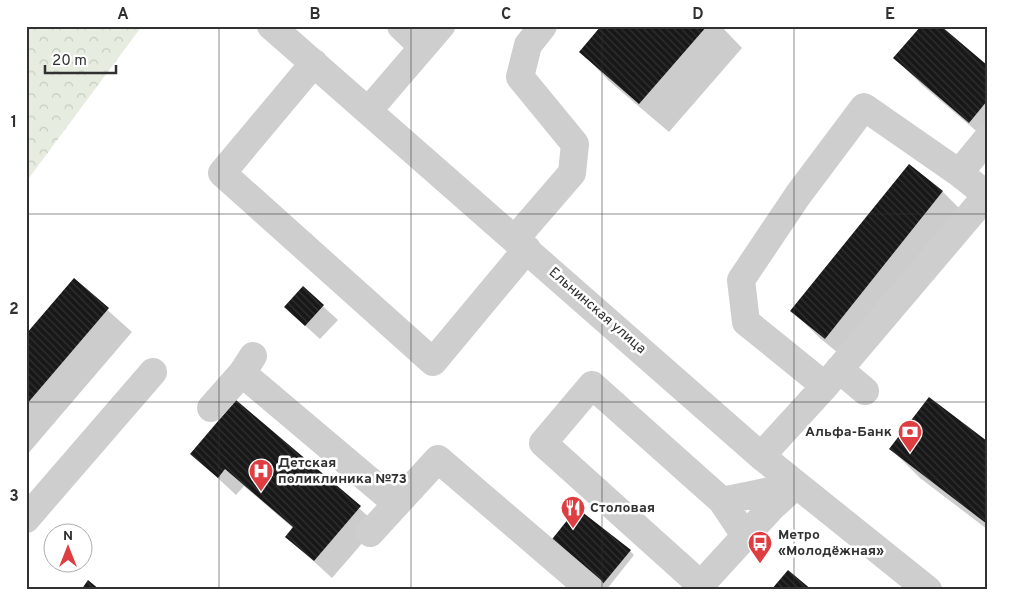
<svg xmlns="http://www.w3.org/2000/svg" width="1013" height="616" viewBox="0 0 1013 616" font-family="Overpass,sans-serif">
  <style>
    .forest { fill: url(#forest-crowns) }
    .shadow { fill: #0003 }
    .building { fill: url(#building-back-hatch) }
    .lines { fill: none; stroke-linecap: round; stroke-linejoin: round }
    .minor { stroke: #cecece; stroke-width: 28 }
    .grid { fill: none; stroke: #313131; stroke-width: 1; stroke-opacity: 0.55 }
    .labels { text-anchor: middle; dominant-baseline: central; stroke-width: 5; stroke-linejoin: round; paint-order: stroke }
    .street-label { font-size: 14px; fill: #313131; stroke: #fff }
    .poi-label { font-size: 14px; font-weight: bold; fill: #313131; stroke: #fff; text-anchor: start }
    .neatline { fill: none; stroke: #313131; stroke-width: 2 }
    .grid-label { font-size: 16px; text-anchor: middle; font-weight: bold; fill: #313131 }
  </style>
  <defs>
    <pattern id="forest-crowns" width="20" height="18" patternUnits="userSpaceOnUse" patternTransform="scale(1.25)"><rect width="20" height="18" fill="#e6ede0"/><path d="M2 6a3 3 0 1 1 6 0M12 15a3 3 0 1 1 6 0" fill="none" stroke="#c6ccc1"/></pattern>
    <pattern id="building-back-hatch" width="6" height="6" patternUnits="userSpaceOnUse" patternTransform="scale(1.25)"><rect width="6" height="6" fill="#181818"/><path d="M-1 5l2 2M0 0l6 6M5-1l2 2" fill="none" stroke="#313131"/></pattern>
  </defs>
  <rect width="100%" height="100%" fill="#fff"/>
  <path class="forest" d="M26,26H142L26,182Z"/>
  <path class="shadow" d="M603,26H721L742,48L669,132L609,81L581,52Z
    M895,58L987,67V140L922,85Z
    M909,165L943,192L971,220L854,366L821,339L792,311Z
    M74,280L132,332L26,456V336Z
    M303,288L338,320L320,339L300,321Z
    M237,401L378,525L332,578L287,537L294,529L244,486L236,495L192,454Z
    M987,442V529L920,478L891,449Z
    M555,547L630,551L634,555L607,589Z"/>
  <path class="building" d="M601,26H707L639,104L579,52Z
    M921,26H941L987,65V101L969,123L893,58Z
    M909,164L943,191L825,339L790,311Z
    M74,278L109,308L26,405V334Z
    M303,286L324,305L305,326L284,307Z
    M929,397L987,441V524L889,449Z
    M236,400L361,506L314,561L285,537L293,527L225,469L218,478L190,454Z
    M577,508L631,550L602,585L549,543Z
    M788,570L812,590H771Z
    M88,580L100,590H81Z"/>
  <g class="lines">
    <path class="minor" d="M271,26L761,456L928,590
      M401,26L423,47
      M314,63L222,173L433,362L527,249
      M368,111L441,26
      M959,173L987,139
      M515,239L572,173L575,144L520,77L528,45L543,26
      M253,356L242,373L396,503
      M839,369L865,391
      M211,408L242,373
      M761,456L825,386L987,195L959,173L864,107L798,195L741,280L746,322L825,386
      M722,501L794,486
      M26,519L153,372
      M370,533L438,459L591,590
      M701,585L543,443L592,385L722,501L746,537
      M696,590L771,508L796,485"/>
  </g>
  <path class="grid" d="M219,26V590M411,26V590M602,26V590M794,26V590M26,214H987M26,402H987"/>
  <defs>
    <symbol id="bank-pin" viewBox="-11 -11 22 30"><path d="M0 17L-7.5 6A9.5 9.5 0 1 1 7.5 6Z" fill="#de3d41" stroke="#fff"/><path d="M-6-4H6V4H-6ZM0-2.3a2.3 2.3 0 1 0 0 4.6a2.3 2.3 0 1 0 0-4.6Z" fill="#fff"/></symbol>
    <symbol id="hospital-pin" viewBox="-11 -11 22 30"><path d="M0 17L-7.5 6A9.5 9.5 0 1 1 7.5 6Z" fill="#de3d41" stroke="#fff"/><path d="M-5-5h3v3.5h4V-5h3V5h-3V1.5h-4V5h-3Z" fill="#fff"/></symbol>
    <symbol id="restaurant-pin" viewBox="-11 -11 22 30"><path d="M0 17L-7.5 6A9.5 9.5 0 1 1 7.5 6Z" fill="#de3d41" stroke="#fff"/><path d="M-5-6h1v4h1v-4h1v4h1v-4h1v5L-1.5 .5V6h-2V.5L-5-1ZM5-6V6H3V1.5H1.5Q1.5-4 5-6Z" fill="#fff"/></symbol>
    <symbol id="bus-pin" viewBox="-11 -11 22 30"><path d="M0 17L-7.5 6A9.5 9.5 0 1 1 7.5 6Z" fill="#de3d41" stroke="#fff"/><path d="M-5-6H5V4H4V6H2V4H-2V6H-4V4H-5ZM-3.5-4V0h7V-4ZM-3.5 1.2v1.5H-2V1.2ZM2 1.2v1.5H3.5V1.2Z" fill="#fff"/></symbol>
  </defs>
  <g fill-rule="evenodd">
    <use href="#bank-pin" x="896" y="418" width="28" height="38"/>
    <use href="#hospital-pin" x="247" y="457" width="28" height="38"/>
    <use href="#restaurant-pin" x="559" y="494" width="28" height="38"/>
    <use href="#bus-pin" x="746" y="529" width="28" height="38"/>
  </g>
  <g class="labels">
    <g class="street-label">
      <text transform="translate(597 311) rotate(41)">Ельнинская улица</text>
    </g>
    <g class="poi-label">
      <text x="892" y="432" text-anchor="end">Альфа-Банк</text>
      <text x="278" y="463">Детская<tspan x="278" dy="16">поликлиника №73</tspan></text>
      <text x="590" y="508">Столовая</text>
      <text x="778" y="535">Метро<tspan x="778" dy="16">«Молодёжная»</tspan></text>
    </g>
  </g>
  <rect width="1013" height="616" fill="none" stroke="#ffffff" stroke-width="55"/>
  <g transform="translate(68 548)"><circle r="24" fill="#ffffff" stroke="#adadad"/>
  <path d="M0-4L9 19L0 12L-9 19Z" fill="#de3d41"/>
  <text y="-8" font-size="14" font-weight="bold" text-anchor="middle" fill="#313131">N</text>
  </g>
  <path d="M45 65v8h71v-8" fill="none" stroke="#313131" stroke-width="2.5"/>
  <text x="52" y="65" font-size="15" fill="#313131" stroke="#ffffff" stroke-width="4" paint-order="stroke">20 m</text>
  <rect x="28" y="28" width="958" height="560" class="neatline"/>
  <g class="grid-label">
    <text x="123" y="19">A</text>
    <text x="315" y="19">B</text>
    <text x="506" y="19">C</text>
    <text x="698" y="19">D</text>
    <text x="890" y="19">E</text>
    <text x="14" y="127">1</text>
    <text x="14" y="314">2</text>
    <text x="14" y="501">3</text>
  </g>
</svg>
